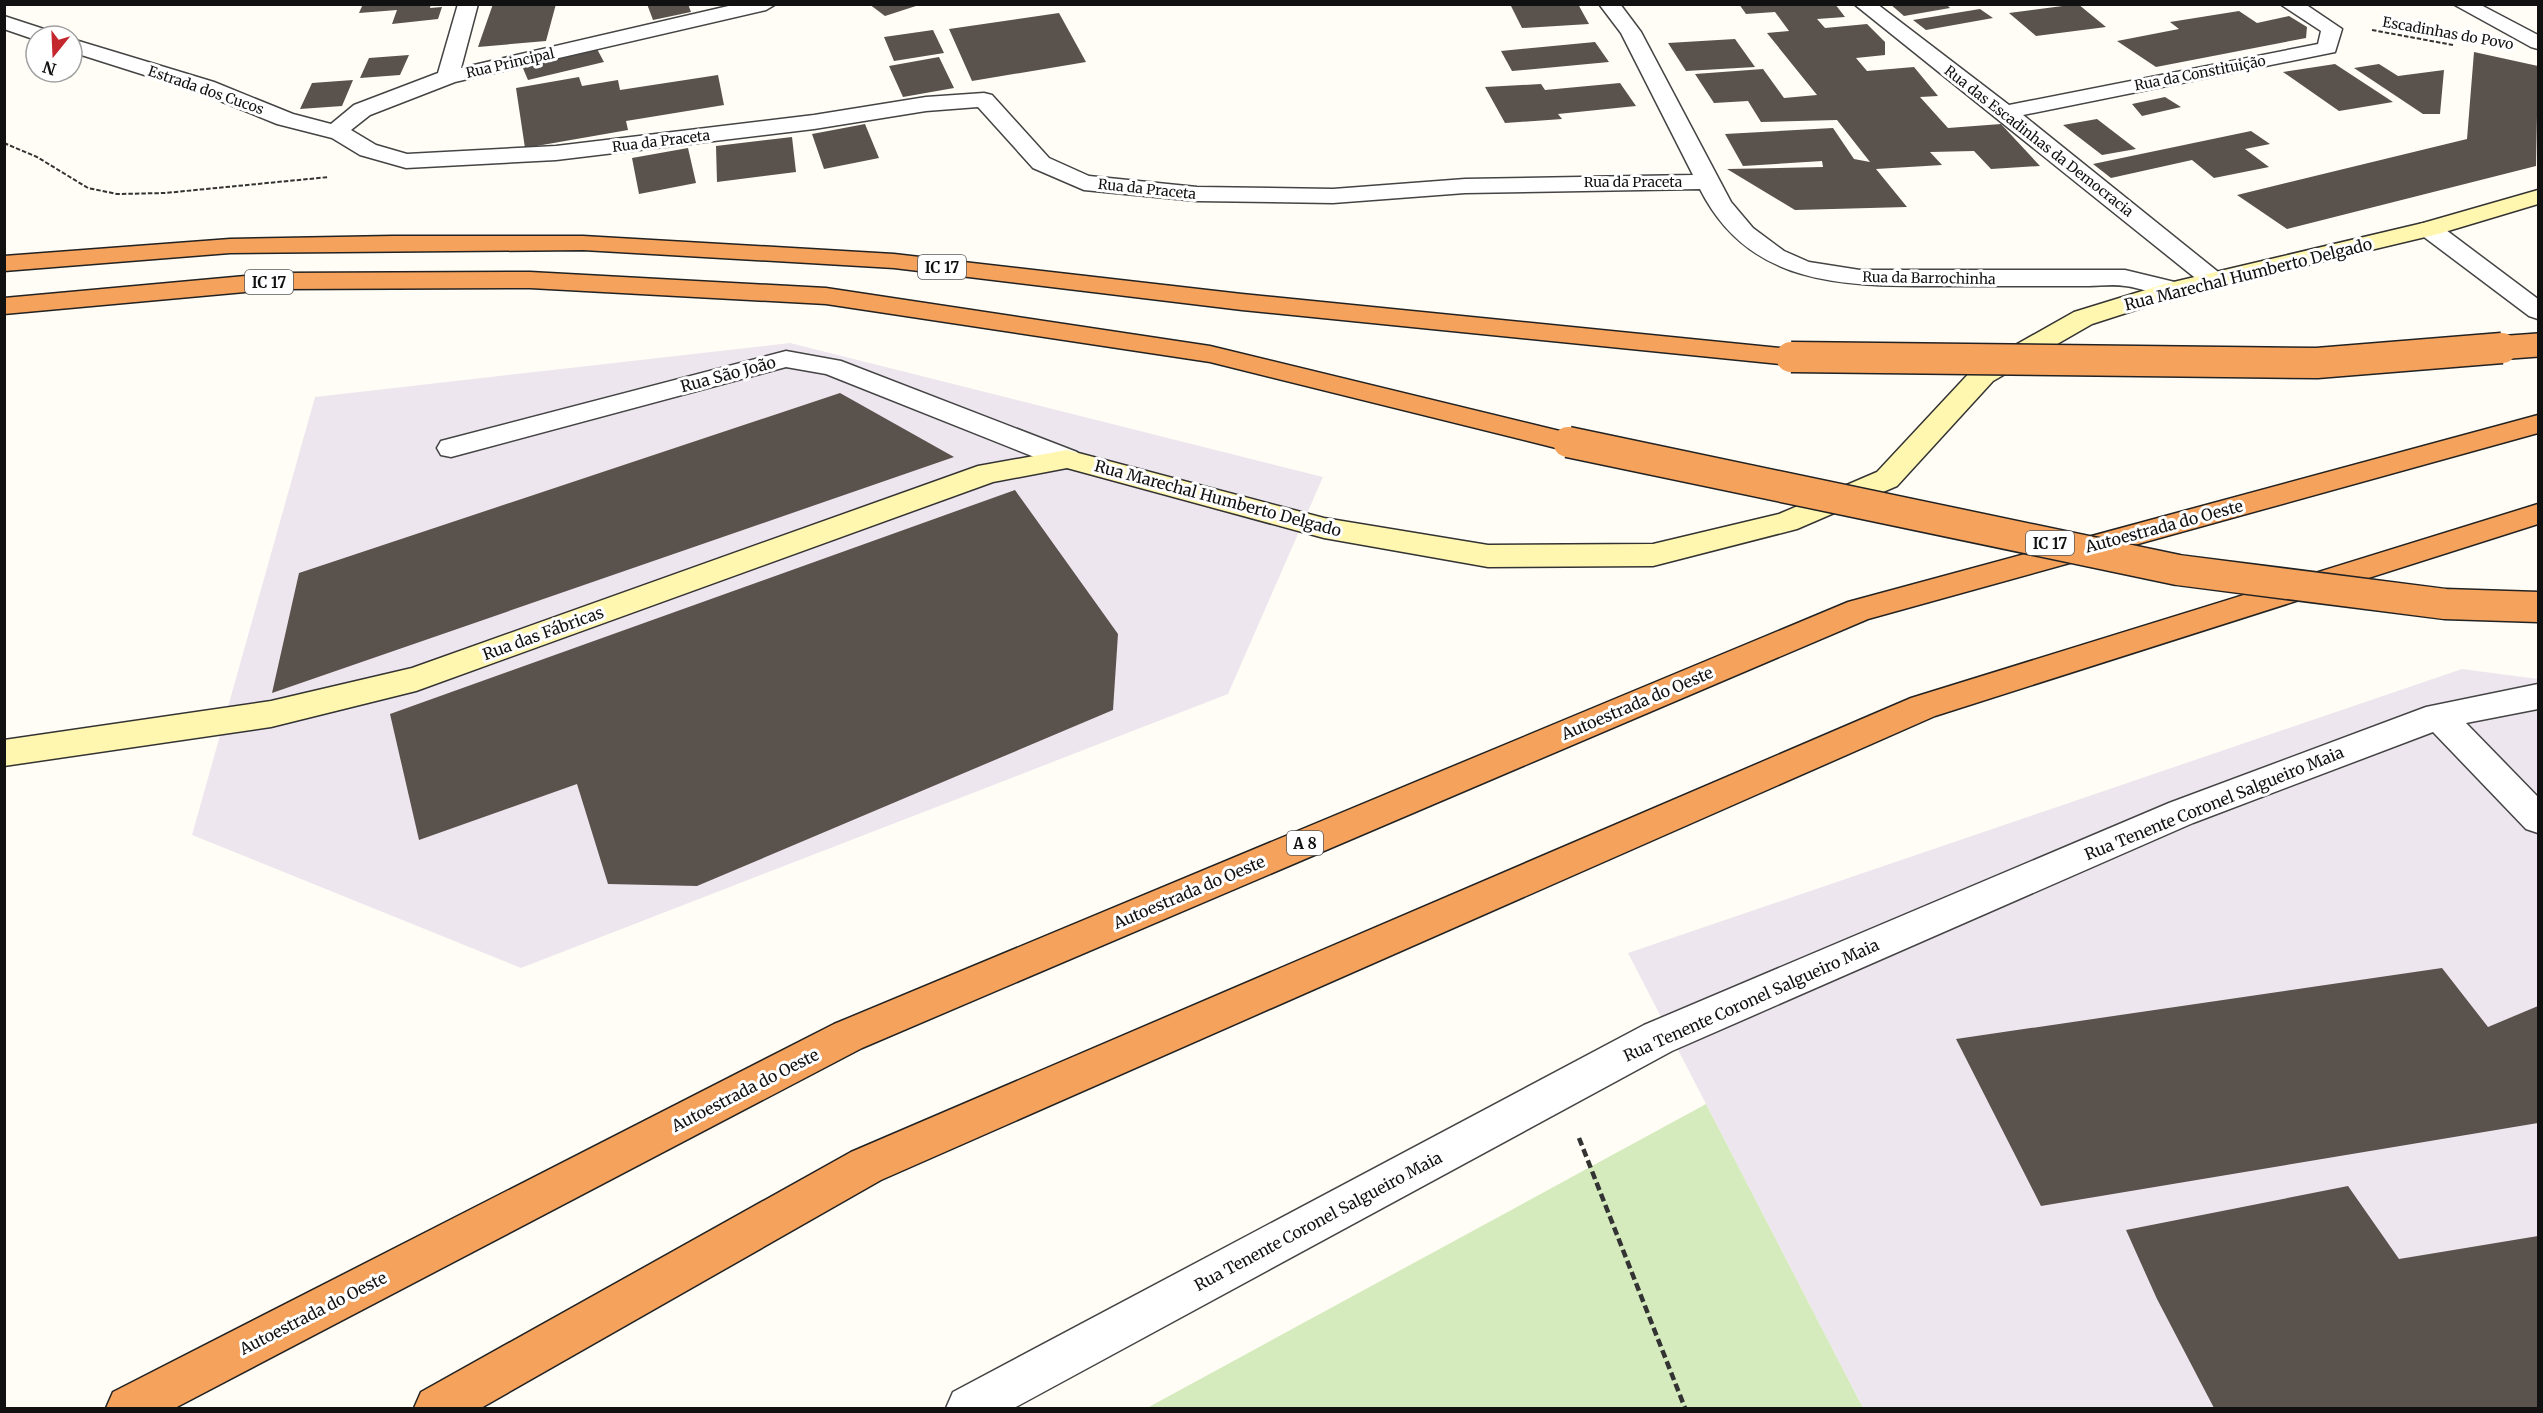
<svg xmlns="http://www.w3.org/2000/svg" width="2543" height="1413" viewBox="0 0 2543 1413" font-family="Merriweather,serif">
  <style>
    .industrial { fill: #eee6ef }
    .green { fill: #d5ebbd }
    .building { fill: #5a524d }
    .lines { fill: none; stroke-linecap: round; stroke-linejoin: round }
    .street-casing { stroke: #444; stroke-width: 3 }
    .secondary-casing { stroke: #333; stroke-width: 3 }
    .highway-casing { stroke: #222; stroke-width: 3 }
    .path-far1 { stroke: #333; stroke-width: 2; stroke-dasharray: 4.5 2; stroke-linecap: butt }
    .path { stroke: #333; stroke-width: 4.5; stroke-dasharray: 8 4; stroke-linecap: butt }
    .street { fill: #fff; fill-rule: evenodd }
    .secondary { fill: #fff6b0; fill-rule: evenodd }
    .highway { fill: #f5a25d; fill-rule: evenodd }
    .highway-bridge-far1-casing { stroke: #222; stroke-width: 26; stroke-linecap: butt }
    .highway-bridge-casing { stroke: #222; stroke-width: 33; stroke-linecap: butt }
    .highway-bridge-far1 { stroke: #f5a25d; stroke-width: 23 }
    .highway-bridge { stroke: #f5a25d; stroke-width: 30 }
    .labels { text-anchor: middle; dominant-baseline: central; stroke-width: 6; stroke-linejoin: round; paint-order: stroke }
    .far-street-label { font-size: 14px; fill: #111; stroke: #fff }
    .shield { fill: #fff; stroke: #585858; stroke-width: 1.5 }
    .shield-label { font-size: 15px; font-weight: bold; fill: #111 }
    .street-label { font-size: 16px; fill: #111; stroke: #fff }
  </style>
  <rect width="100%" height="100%" fill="#fffdf5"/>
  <path class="industrial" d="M790,343L1323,477L1228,694L521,968L192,835L315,397Z
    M2462,669L2538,679V1408H1863L1628,953Z"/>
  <path class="green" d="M1706,1104L1863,1408H1147Z"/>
  <path class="building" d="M363,4H431L430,8L442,7L438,19L392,24L397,10L359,13Z
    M493,4H556L546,41L478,47Z
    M647,4H688L691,12L653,20Z
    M869,4H919V5L885,16Z
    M1510,4H1578L1589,24L1522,28Z
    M1739,4H1835L1845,17L1817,19L1825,28L1867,24L1885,42V55L1856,58L1867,71L1914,67L1938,96L1920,97L1948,128L2001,124L2040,166L1991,169L1974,151L1930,152L1942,165L1876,169L1907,207L1795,210L1727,169L1823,167L1822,161L1743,166L1725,134L1833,128L1854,159L1870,162L1837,120L1761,122L1748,101L1714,103L1695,74L1763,69L1784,98L1817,95L1767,33L1789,31L1775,12L1746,14Z
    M1890,4H1946L1950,8L1904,16Z
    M2078,4L2106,27L2036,36L2009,13Z
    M1980,9L1993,18L1926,30L1913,20Z
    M2239,11L2257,23L2289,16L2307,27L2306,38L2156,67L2117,41L2179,29L2170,22Z
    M1059,13L1086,62L972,81L949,29Z
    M933,30L944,53L894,61L884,37Z
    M1735,39L1755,67L1686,71L1668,43Z
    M1595,42L1609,62L1512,71L1501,51Z
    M597,49L604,62L528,80L522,66Z
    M2474,52L2538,66L2536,166L2287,229L2237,195L2467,139Z
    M409,55L400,75L360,78L369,58Z
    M939,57L954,88L903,97L889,66Z
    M2335,64L2393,102L2339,111L2283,72Z
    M2379,64L2398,76L2444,70L2440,114H2423L2354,68Z
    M718,75L724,105L626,121L628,130L525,148L516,88L579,77L582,86L618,80L620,90Z
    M353,80L342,106L300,109L312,83Z
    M1620,83L1636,106L1558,114L1562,119L1505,123L1485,87L1541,84L1545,90Z
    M2165,97L2181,107L2142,116L2132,104Z
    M2097,119L2136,149L2102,155L2063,125Z
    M865,124L879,158L824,169L812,134Z
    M2251,131L2270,144L2245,149L2269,167L2214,178L2192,160L2111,178L2093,164Z
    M792,137L796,172L717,182L716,146Z
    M688,148L696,183L639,194L632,158Z
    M840,393L954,457L272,693L299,573Z
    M1015,490L1118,634L1113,710L697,886L608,884L577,784L419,840L390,714Z
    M2442,968L2488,1027L2538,1006V1123L2041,1206L1956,1039Z
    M2348,1186L2399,1259L2538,1236V1408H2214L2157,1299L2126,1230Z"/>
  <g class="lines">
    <defs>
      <path id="street" d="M458,4H478L461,68L737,4H776L766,10L455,82L370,115L351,130L376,145L407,154L556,146L814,115L926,97L984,93L992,95L1049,158L1089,176L1197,187L1333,189L1465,179L1693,175L1621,33L1599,4H1620L1641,32L1731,202L1753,228L1784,251L1809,262L1860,270H2125L2183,284L2187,289L2183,294C2164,299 2144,288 2125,286C2113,284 2100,286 2088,286C2040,286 1991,286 1942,286C1846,286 1750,288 1700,189L1465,193L1333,203L1197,201L1084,190L1033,168L978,107L926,111L814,129L556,160L406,168L360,155L332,138L277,124L198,92L72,52V39L214,82L293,114L331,124L354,105L438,73Z
        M1854,4H1877L2009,105L2318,44L2321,31L2280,4H2305L2342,29L2335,52L2023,115L2222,275L2226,280L2222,285L2213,288L2204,285Z
        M2453,4H2479L2538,35V49L2531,47Z
        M4,16L53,32L56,36H36V40L4,29Z
        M2429,222L2438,224L2538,299V319L2529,316L2420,234L2417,229L2420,224Z
        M786,351L841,361L1077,452L1081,459L1077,466L1067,468L1057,466L826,374L786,367L451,457L441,455L437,448L441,441Z
        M2538,684V709L2466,723L2538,797V833L2526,829L2433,732L2193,823L1672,1051L1014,1408H946L953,1392L1644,1025L2169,803L2426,707Z"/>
      <path id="secondary" d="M2538,190V204L2438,234L2182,295L2092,324L1993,381L1897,486L1797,529L1653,566L1488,567L1324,538L1067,468L993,482L416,691L271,727L4,766V740L271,701L412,668L978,466L1067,450L1324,518L1488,545L1653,544L1779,514L1877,472L1973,369L2074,312L2165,284L2423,223Z"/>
      <path id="highway" d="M393,236H583L894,254L1242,294L1791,349L1800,351L1804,357L1800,363L1791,365L1242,310L894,268L583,250L230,253L4,271V256L230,239Z
        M530,272L826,288L1210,346L1568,433L1578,435L1582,442L1578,449L1568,451L1210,362L826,304L530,288L279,289L4,314V298L279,273Z
        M2538,415V433L1868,619L862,1048L175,1408H106L113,1392L834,1024L1848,602Z
        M2538,504V524L1935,716L881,1180L481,1408H414L421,1392L851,1152L1911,698Z"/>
    </defs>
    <use href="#street" class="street-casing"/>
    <use href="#secondary" class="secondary-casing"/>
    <use href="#highway" class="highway-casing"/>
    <path class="path-far1" d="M2372,30L2453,45
      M4,143L37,157L88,188L117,194L165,193L329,177"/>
    <path class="path" d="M1579,1138L1685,1408"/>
    <use href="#street" class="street"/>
    <use href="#secondary" class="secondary"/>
    <use href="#highway" class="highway"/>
    <defs>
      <path id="highway-bridge-far1" d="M2483,349L2538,345"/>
      <path id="highway-bridge" d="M1791,357L2317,363L2502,348
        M1568,442L2178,570L2445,604L2538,607"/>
    </defs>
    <use href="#highway-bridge-far1" class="highway-bridge-far1-casing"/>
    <use href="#highway-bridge" class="highway-bridge-casing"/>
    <use href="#highway-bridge-far1" class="highway-bridge-far1"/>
    <use href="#highway-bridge" class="highway-bridge"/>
  </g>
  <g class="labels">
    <g class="far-street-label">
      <text transform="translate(2448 33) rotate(10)">Escadinhas do Povo</text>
      <text transform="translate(510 63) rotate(-13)">Rua Principal</text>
      <text transform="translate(2200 73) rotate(-11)">Rua da Constituição</text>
      <text transform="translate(206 90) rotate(19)">Estrada dos Cucos</text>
      <text transform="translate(661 141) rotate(-7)">Rua da Praceta</text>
      <text transform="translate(2039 141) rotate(38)">Rua das Escadinhas da Democracia</text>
      <text x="1633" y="182">Rua da Praceta</text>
      <text transform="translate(1147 189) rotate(6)">Rua da Praceta</text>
      <text transform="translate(1929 278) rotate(1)">Rua da Barrochinha</text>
    </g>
    <g class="shield">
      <rect x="918" y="255" width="48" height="24" rx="4.5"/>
      <rect x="245" y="270" width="48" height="24" rx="4.5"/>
      <rect x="2026" y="531" width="48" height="24" rx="4.5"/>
      <rect x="1287" y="831" width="36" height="24" rx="4.5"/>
    </g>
    <g class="shield-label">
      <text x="942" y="267">IC 17</text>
      <text x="269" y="282">IC 17</text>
      <text x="2050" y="543">IC 17</text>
      <text x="1305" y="843">A 8</text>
    </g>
    <g class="street-label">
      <text transform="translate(2248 274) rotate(-14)">Rua Marechal Humberto Delgado</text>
      <text transform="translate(728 374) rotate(-15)">Rua São João</text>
      <text transform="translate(1218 498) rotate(15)">Rua Marechal Humberto Delgado</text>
      <text transform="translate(2164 526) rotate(-15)">Autoestrada do Oeste</text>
      <text transform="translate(543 633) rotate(-20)">Rua das Fábricas</text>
      <text transform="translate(1637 703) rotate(-23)">Autoestrada do Oeste</text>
      <text transform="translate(2214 803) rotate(-22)">Rua Tenente Coronel Salgueiro Maia</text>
      <text transform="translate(1189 892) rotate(-23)">Autoestrada do Oeste</text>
      <text transform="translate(1751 1000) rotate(-24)">Rua Tenente Coronel Salgueiro Maia</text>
      <text transform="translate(745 1090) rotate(-27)">Autoestrada do Oeste</text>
      <text transform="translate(1318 1221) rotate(-28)">Rua Tenente Coronel Salgueiro Maia</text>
      <text transform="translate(313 1313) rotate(-27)">Autoestrada do Oeste</text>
    </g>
  </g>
  <rect width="2543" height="1413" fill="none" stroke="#111111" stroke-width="12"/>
  <g transform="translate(54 54) rotate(198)"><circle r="28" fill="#ffffff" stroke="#a0a0a0" stroke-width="1.5"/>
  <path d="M0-4.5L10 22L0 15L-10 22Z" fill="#c4262e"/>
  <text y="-9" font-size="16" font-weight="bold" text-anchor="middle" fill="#111111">N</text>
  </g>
</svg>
